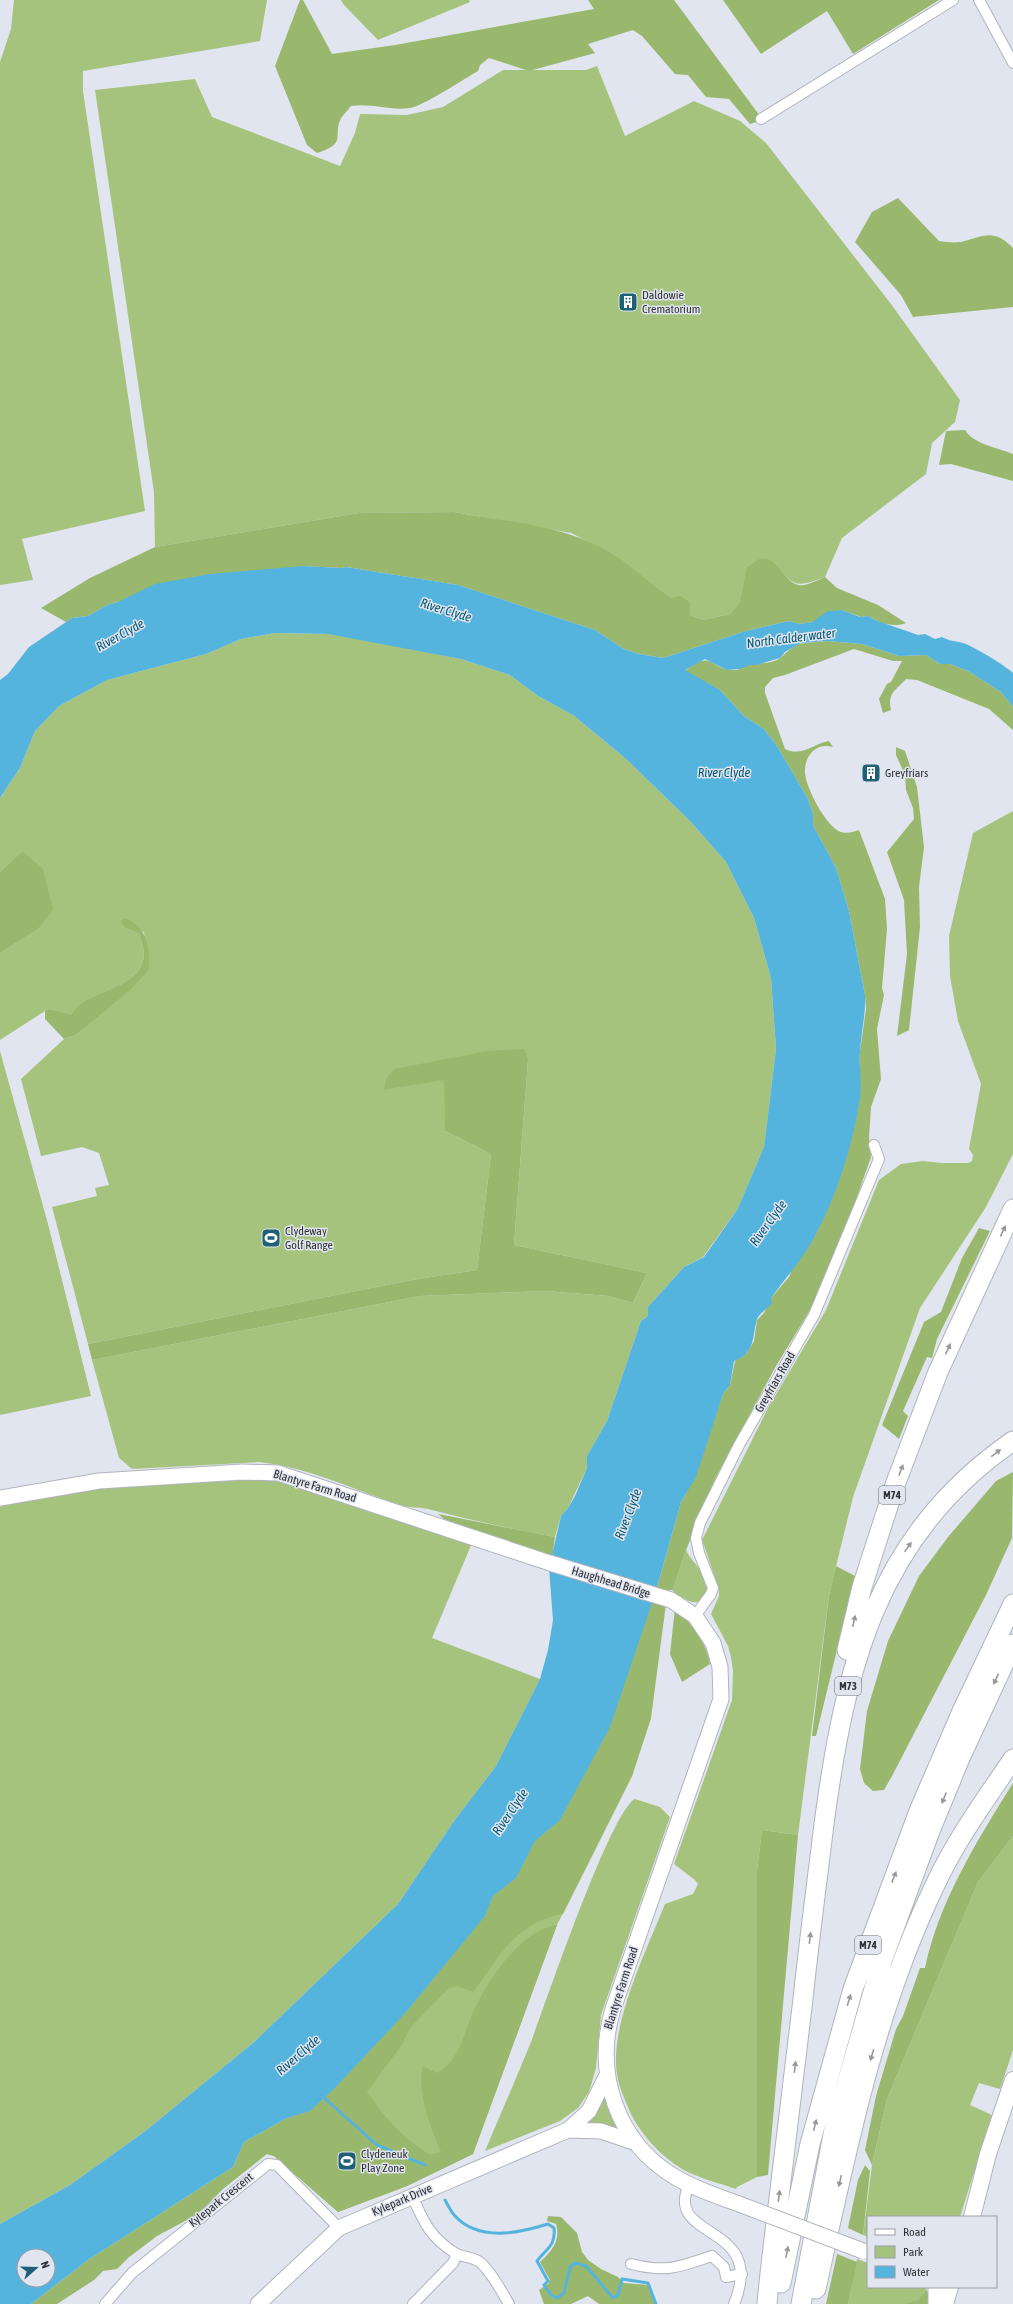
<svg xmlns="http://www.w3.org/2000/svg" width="1013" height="2304" viewBox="0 0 1013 2304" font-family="'Asap Condensed',sans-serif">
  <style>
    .green { fill: #a6c37d }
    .forest { fill: #99b86d }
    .water { fill: #55b4dd; fill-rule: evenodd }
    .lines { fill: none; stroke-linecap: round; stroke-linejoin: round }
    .stream { stroke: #55b4dd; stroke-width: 3 }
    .street-casing { stroke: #afb4bd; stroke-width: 12 }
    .secondary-casing { stroke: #afb4bd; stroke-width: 17 }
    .primary-casing { stroke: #afb4bd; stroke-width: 18 }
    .highway-casing { stroke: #afb4bd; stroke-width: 21 }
    .street { stroke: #fff; stroke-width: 10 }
    .secondary { stroke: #fff; stroke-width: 15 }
    .primary { stroke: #fff; stroke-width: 16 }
    .highway { stroke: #fff; stroke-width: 19 }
    .secondary-bridge-casing { stroke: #afb4bd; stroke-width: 17; stroke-linecap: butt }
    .secondary-bridge { stroke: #fff; stroke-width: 15 }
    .oneway { fill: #98989a }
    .labels { text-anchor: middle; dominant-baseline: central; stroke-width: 3; stroke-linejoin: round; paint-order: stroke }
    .shield { fill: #e0e5ef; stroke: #65676d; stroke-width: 1 }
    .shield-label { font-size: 11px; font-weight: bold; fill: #303135 }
    .poi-label { font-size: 12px; fill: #303135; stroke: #e0e5ef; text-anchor: start }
    .street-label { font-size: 12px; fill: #303135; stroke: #e0e5ef }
    .water-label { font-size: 13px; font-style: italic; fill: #045672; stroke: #e0e5ef }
  </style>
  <rect width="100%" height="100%" fill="#e0e5ef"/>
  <path class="green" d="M14,0H267L260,41L83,71V91L145,511L22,539L33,580L0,585V62L11,29Z
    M341,0H469L470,2L378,40L344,5Z
    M597,66L625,136L694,101L740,121L766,143L891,304L960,400L955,422L932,443L926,474L842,538L825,577C796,588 794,587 774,563L730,614L703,620L690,615L672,598L661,592L613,554L571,533L454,512L359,513L155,547L154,492L95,90L195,79L212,117L340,166L355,133L360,114L407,115L443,107L503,70H586Z
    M275,633L328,634L368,640L461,659L510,675L538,696L573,715L625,758L691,822L726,862L754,918L771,978L776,1049L764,1147L737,1210L703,1257L684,1267L648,1307V1316L641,1321L607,1421L587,1456V1468L568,1508L561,1516L555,1537C512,1529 470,1520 428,1509C420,1507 411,1508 404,1506C355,1491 310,1467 259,1462L132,1469L119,1458L92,1360L420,1296L544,1291L609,1296L633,1303L647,1273L514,1245L528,1060L384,1090L445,1079V1131L491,1154L477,1270L412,1280L88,1344L52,1207L97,1196L95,1188L109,1185L99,1153L82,1147L41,1156L21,1079L64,1039L76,1035L149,970L144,932L124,927L139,934C141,940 144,948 144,955C141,992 82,989 73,1015L70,1016L48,1009L0,1040V953L37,930L22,851L0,872V798L20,768L35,731L59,706L107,680L206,654L241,639Z
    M1013,811V1154L986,1207L920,1308L853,1497L829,1595L798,1835L762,1830L757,1871V2177L737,2187L736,2189C719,2183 698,2178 682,2169C661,2156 642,2136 631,2114C626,2102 619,2088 617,2074C609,2026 647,1949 665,1904L693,1894L698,1884L695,1880L674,1864L732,1700L733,1671L731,1657L728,1646L711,1614L719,1596V1589L702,1540L768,1408L826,1310L879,1180L901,1164L923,1161L942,1163H968L972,1161L973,1155L969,1149L981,1084L958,1021L950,976L949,936L973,833Z
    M0,1051L48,1224L91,1396L0,1415Z
    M271,1478L472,1543L432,1638L540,1679L496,1766L454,1821L398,1904L253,2043L144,2132L70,2185L0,2224V1503L100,1488Z
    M686,1550C693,1566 716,1578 704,1597C696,1609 683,1597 674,1593L673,1590Z
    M653,1599L651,1718L632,1776L557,1925L473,2154L407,2186L338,2212L274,2156L267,2154Z
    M635,1799L660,1807L670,1817L601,2015L596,2068L589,2092L578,2108L560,2121L485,2151C500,2115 516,2079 531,2042C545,2005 610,1812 635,1799Z
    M1013,1836V2050L1000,2089L979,2083L970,2105L992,2115L960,2217H868V2237L863,2235L872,2165L887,2099L978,1882Z
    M605,2097H606L619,2129L586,2124Z
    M857,2259L868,2263V2287H925L929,2295V2304H848Z"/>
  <path class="forest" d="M300,0H303L332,54L395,45L594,9L588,0H674L760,116L756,122L750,124L729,99L706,97L688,75L675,74L642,36L633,30L588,44L595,53L529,71L489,58L480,65L478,71C466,78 421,107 410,108C389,111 373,103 351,106C348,110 344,114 341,118C332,137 348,143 317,153L307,145L275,66Z
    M723,0H939L853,54L827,11L761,54Z
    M898,198L939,241C946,242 954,243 961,242C984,236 994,228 1013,248V307L913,317L901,295L855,242L872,212Z
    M965,430C973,444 999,448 1013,454V481L951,464L939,465L946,431Z
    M454,512C507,522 566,525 613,554C634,567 651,586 672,598L680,596L690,602V615L703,620L730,614L740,602L747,567C752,565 755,560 760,559C779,554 784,588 804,585C810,584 818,580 825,577L837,588L878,605L906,623C894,628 879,623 868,616L861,617L842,610L812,622L800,624L789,621L746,631L663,658L639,654L624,649L595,630L458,585L346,567L341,568L303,566L118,602L107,605L88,616L72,618L66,622L41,608L90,578L155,547L359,513Z
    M827,641L862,644L899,656L926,655L940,664H950L968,671L1001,692L1013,707V730L989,709L917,680L906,679C896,690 887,693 891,710L883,713L879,699L887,684L891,682L902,661H893L854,649L785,675L773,678L765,687V693L785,749C802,757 813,744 829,741L833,747C816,742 804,756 805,773C806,788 826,827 841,832C847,834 853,832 859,830L885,899L887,929L882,988L884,995L877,1029L881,1079L871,1107L869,1137L871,1157L835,1259L807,1315L776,1366L716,1477L686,1550L673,1590L656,1591L681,1502L687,1492L723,1394L730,1385L735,1361L747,1353L754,1341L757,1320L764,1313L771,1298L789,1277L792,1269L816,1234L835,1190L847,1153L860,1097V1051L866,1009L865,995L849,911L836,868L813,825V814L808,799L777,746L764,729L744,716L720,690L685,671C714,647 710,672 737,670C741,669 744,666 749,665C758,663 772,664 780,658C786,653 791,648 797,645C803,642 820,642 827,641Z
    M896,747L905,751L917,787L924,847L919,887L920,927L909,1030L897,1036L907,954L904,900L887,852L914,819L913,808L906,790L905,775L896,755Z
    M22,851L43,869L53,910L37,930L0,953V872Z
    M125,918C149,929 149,946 149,970L129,991L76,1035L64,1039L45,1019V1011L48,1009L72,1015C82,989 141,992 144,955C144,948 141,940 139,934L124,927L121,921Z
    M524,1049L528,1060L514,1245L647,1273L633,1303L609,1296L544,1291L420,1296L92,1360L88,1344L412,1280L477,1270L491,1154L445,1131L444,1080L384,1090L386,1079L394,1069L488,1051Z
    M979,1228L990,1231L937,1339L932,1358L927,1357L903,1411L908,1416L899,1439L882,1425L924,1322L941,1312L962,1258Z
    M1013,1472L1012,1538L986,1595L892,1776L884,1790L873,1791L864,1783L860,1769L867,1711L888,1641L919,1576L948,1537L996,1481Z
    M438,1514L555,1537L552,1559L444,1519Z
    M836,1566L855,1576L816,1736H812L829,1595Z
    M653,1599L666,1604L651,1718L632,1776L563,1914C514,1923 501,1956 473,1992L457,1986L450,1988L443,1994L411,2027L401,2046L367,2092C387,2120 401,2136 430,2155L441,2152C431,2129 416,2091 423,2066L437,2073C460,2060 463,2035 473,2012C487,1981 521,1929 557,1925L473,2154L407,2186L338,2212L274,2156L267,2154L223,2189L198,2214L157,2236L128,2258L117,2269L103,2271L94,2280L57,2304H31L88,2260L233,2167L244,2142L287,2118L310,2111L335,2088L407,2011L485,1916L493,1896L516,1878L535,1841L560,1820Z
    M675,1608C690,1622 707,1642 710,1664L682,1682L670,1654Z
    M1013,1783V1836L978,1882L887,2099L872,2165L865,2150L876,2096L896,2029L903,2016L920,1968H925C939,1901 977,1841 1013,1783Z
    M762,1830L798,1835L768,2175L757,2177V1871Z
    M865,2165L870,2171L863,2235L848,2228L858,2180Z
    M548,2216L561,2217L577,2233L582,2252L588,2260L601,2269L618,2277L624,2283L648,2285L655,2304H599L588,2296L571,2304H544L539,2290L548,2284L550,2280L540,2262C552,2251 561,2240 556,2224L547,2221Z
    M837,2254L857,2262L848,2304H826Z
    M927,2290L929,2304H905L918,2300Z"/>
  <path class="water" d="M303,566L341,568L346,567L458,585L595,630L624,649L639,654L663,658L746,631L789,621L800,624L812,622L828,611L842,610L860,617L868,616L875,620L918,635L925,634L935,639L942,637C949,641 955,641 963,643C973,646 1006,666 1013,673V707L1001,692L968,671L950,664H940L926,655L899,656L862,644L827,641L801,643L785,652L780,658L756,665H750L740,669L727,670L705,659L685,670L720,690L744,716L764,729L777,746L808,799L813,814V825L836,868L849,911L865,995C866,1014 861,1033 860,1052C859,1067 862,1083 860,1098C853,1143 838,1193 816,1234C804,1258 786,1277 771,1298L772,1303C768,1308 759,1314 757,1319C752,1336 756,1353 734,1361L730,1385L723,1394L696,1477L681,1502L656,1591L610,1727L560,1820L535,1841L516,1878L493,1896L485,1916L407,2011L335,2088L310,2111L287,2118L244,2142L233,2167L88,2260L31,2304H0V2224L70,2185L144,2132L253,2043L398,1904L454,1821L496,1766L540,1679L548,1650L553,1620L549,1568L561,1516L568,1508L575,1496L587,1468V1456L607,1421L641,1321L648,1316V1307L684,1267L704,1257L737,1210L764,1147L776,1049L771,978L754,918L726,862L691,822L625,758L573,715L538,696L510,675L461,659L328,634L275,633L241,639L206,654L107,680L59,706L35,731L20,768L0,798V680L8,674L29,647L72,618L88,616L107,605L118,602L155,584L210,574ZM24,2256H48V2280H24Z"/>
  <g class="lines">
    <path class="stream" d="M322,2096L377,2145L425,2165
      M445,2200C448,2205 451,2212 455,2216C479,2242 519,2233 548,2224L554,2228C556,2246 546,2249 537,2261L548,2281L544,2285L551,2295L557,2298L564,2293L570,2267L575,2263L586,2266L613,2298L618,2295L622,2279L648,2283L656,2304"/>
    <defs>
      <path id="street" d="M979,0L1013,63
        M761,119L953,0
        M695,1616L711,1594L713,1588L699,1553L696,1538L700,1523L739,1445L814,1315L879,1159L874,1145
        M689,2185C663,2241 768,2222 734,2304
        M413,2198C424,2223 431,2238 455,2253C463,2258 473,2256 481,2263C493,2274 501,2291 509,2304
        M631,2264C667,2273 678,2267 712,2256L724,2267L726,2277L742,2274
        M105,2304L132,2273L268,2164L277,2165L339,2228
        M413,2304L453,2263L457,2254"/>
      <path id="secondary" d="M0,1498L99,1481L242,1472L278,1473L550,1563L671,1600L695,1616L713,1643L720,1667L721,1699L613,2009C594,2072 616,2142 675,2177C695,2189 717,2196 739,2204
        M568,2130L601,2131L636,2143
        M258,2304L339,2228L568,2130L589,2111L606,2077
        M936,2304V2287"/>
      <path id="primary" d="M972,2217L988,2154L1013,2080
        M945,2304L950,2287"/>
      <path id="highway" d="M847,1650L862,1587L895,1485L938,1372L1013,1209
        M781,2283L810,2144L853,1989L919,1811L963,1709L1013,1604
        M816,2289C846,2152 874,2012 935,1885C956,1840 985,1800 1013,1759
        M767,2304C770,2268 775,2233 779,2198C787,2131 795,2065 803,1999C809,1941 817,1882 824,1824C845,1667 876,1536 1013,1441
        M801,2304L835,2124L882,1961L930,1831L960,1758L1013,1644"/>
    </defs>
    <use href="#street" class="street-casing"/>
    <use href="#secondary" class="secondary-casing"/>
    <use href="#primary" class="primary-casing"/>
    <use href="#highway" class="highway-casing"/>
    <use href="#street" class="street"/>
    <use href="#secondary" class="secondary"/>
    <use href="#primary" class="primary"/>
    <use href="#highway" class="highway"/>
    <defs>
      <path id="secondary-bridge" d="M739,2204L863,2251"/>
    </defs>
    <use href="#secondary-bridge" class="secondary-bridge-casing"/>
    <use href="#secondary-bridge" class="secondary-bridge"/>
  </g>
  <defs><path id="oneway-solid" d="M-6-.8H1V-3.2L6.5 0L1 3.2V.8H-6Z"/></defs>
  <g class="oneway">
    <use href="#oneway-solid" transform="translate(1003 1231) rotate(-65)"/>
    <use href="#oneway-solid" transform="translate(948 1349) rotate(-65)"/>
    <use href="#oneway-solid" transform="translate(996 1453) rotate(-37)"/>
    <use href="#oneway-solid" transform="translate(901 1470) rotate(-69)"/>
    <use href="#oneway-solid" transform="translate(908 1547) rotate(-55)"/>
    <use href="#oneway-solid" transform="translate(854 1621) rotate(-77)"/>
    <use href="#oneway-solid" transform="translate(996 1679) rotate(115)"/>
    <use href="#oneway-solid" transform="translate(944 1798) rotate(112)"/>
    <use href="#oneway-solid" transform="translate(894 1877) rotate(-69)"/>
    <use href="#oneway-solid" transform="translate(810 1938) rotate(-83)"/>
    <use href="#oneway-solid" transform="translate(849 2000) rotate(-73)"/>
    <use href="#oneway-solid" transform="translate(872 2055) rotate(107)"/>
    <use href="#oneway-solid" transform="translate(795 2067) rotate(-83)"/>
    <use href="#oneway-solid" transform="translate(815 2125) rotate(-76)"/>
    <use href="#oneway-solid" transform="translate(840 2181) rotate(103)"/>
    <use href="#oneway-solid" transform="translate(779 2196) rotate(-83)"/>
    <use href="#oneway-solid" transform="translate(787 2252) rotate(-79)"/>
  </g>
  <defs>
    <symbol id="building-square" viewBox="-11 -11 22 22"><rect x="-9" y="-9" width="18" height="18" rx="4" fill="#206075" stroke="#e0e5ef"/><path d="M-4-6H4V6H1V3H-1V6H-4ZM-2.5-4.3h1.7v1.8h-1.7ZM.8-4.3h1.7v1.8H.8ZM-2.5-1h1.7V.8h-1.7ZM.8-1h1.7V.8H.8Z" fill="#fff"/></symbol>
    <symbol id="stadium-square" viewBox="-11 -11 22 22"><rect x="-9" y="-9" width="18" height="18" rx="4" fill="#206075" stroke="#e0e5ef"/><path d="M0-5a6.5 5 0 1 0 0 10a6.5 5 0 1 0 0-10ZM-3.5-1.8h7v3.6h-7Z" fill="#fff"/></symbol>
  </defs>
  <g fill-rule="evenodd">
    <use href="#building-square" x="617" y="291" width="22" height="22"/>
    <use href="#building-square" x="860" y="762" width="22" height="22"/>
    <use href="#stadium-square" x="260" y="1227" width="22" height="22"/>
    <use href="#stadium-square" x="336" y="2150" width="22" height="22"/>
  </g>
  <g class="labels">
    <g class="shield">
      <rect x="879" y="1486" width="26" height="18" rx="3"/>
      <rect x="835" y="1677" width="26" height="18" rx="3"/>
      <rect x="855" y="1936" width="26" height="18" rx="3"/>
    </g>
    <g class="shield-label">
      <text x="892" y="1495">M74</text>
      <text x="848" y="1686">M73</text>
      <text x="868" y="1945">M74</text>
    </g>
    <g class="poi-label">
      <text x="642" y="295">Daldowie<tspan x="642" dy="14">Crematorium</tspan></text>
      <text x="885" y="773">Greyfriars</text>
      <text x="285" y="1231">Clydeway<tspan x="285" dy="14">Golf Range</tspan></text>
      <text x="361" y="2154">Clydeneuk<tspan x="361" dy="14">Play Zone</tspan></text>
    </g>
    <g class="street-label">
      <text transform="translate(775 1382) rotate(-60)">Greyfriars Road</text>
      <text transform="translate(315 1486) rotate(17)">Blantyre Farm Road</text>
      <text transform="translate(611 1582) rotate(17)">Haughhead Bridge</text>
      <text transform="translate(621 1988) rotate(-72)">Blantyre Farm Road</text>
      <text transform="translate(221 2200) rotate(-39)">Kylepark Crescent</text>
      <text transform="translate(402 2200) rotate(-23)">Kylepark Drive</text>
    </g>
    <g class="water-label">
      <text transform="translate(446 610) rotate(17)">River Clyde</text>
      <text transform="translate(120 635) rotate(-29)">River Clyde</text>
      <text transform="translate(791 638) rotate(-7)">North Calder water</text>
      <text x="724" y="772">River Clyde</text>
      <text transform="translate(768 1223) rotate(-54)">River Clyde</text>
      <text transform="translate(628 1514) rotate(-69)">River Clyde</text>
      <text transform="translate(510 1812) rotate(-56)">River Clyde</text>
      <text transform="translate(298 2055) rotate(-41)">River Clyde</text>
    </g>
  </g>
  <rect x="867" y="2216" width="130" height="72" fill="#e0e5ef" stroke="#9a9da5"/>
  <rect x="875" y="2229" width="20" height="6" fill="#ffffff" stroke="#9a9da5"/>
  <text x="903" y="2236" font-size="12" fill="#303135">Road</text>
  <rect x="875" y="2246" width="20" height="12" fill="#a6c37d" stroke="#9a9da5"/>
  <text x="903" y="2256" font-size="12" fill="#303135">Park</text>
  <rect x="875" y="2266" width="20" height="12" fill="#55b4dd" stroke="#9a9da5"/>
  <text x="903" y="2276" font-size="12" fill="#303135">Water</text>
  <g transform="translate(36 2268) rotate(70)"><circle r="19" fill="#e0e5ef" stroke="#9a9da5"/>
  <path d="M0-3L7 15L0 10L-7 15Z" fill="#206075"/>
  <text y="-6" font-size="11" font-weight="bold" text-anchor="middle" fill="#303135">N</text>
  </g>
</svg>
